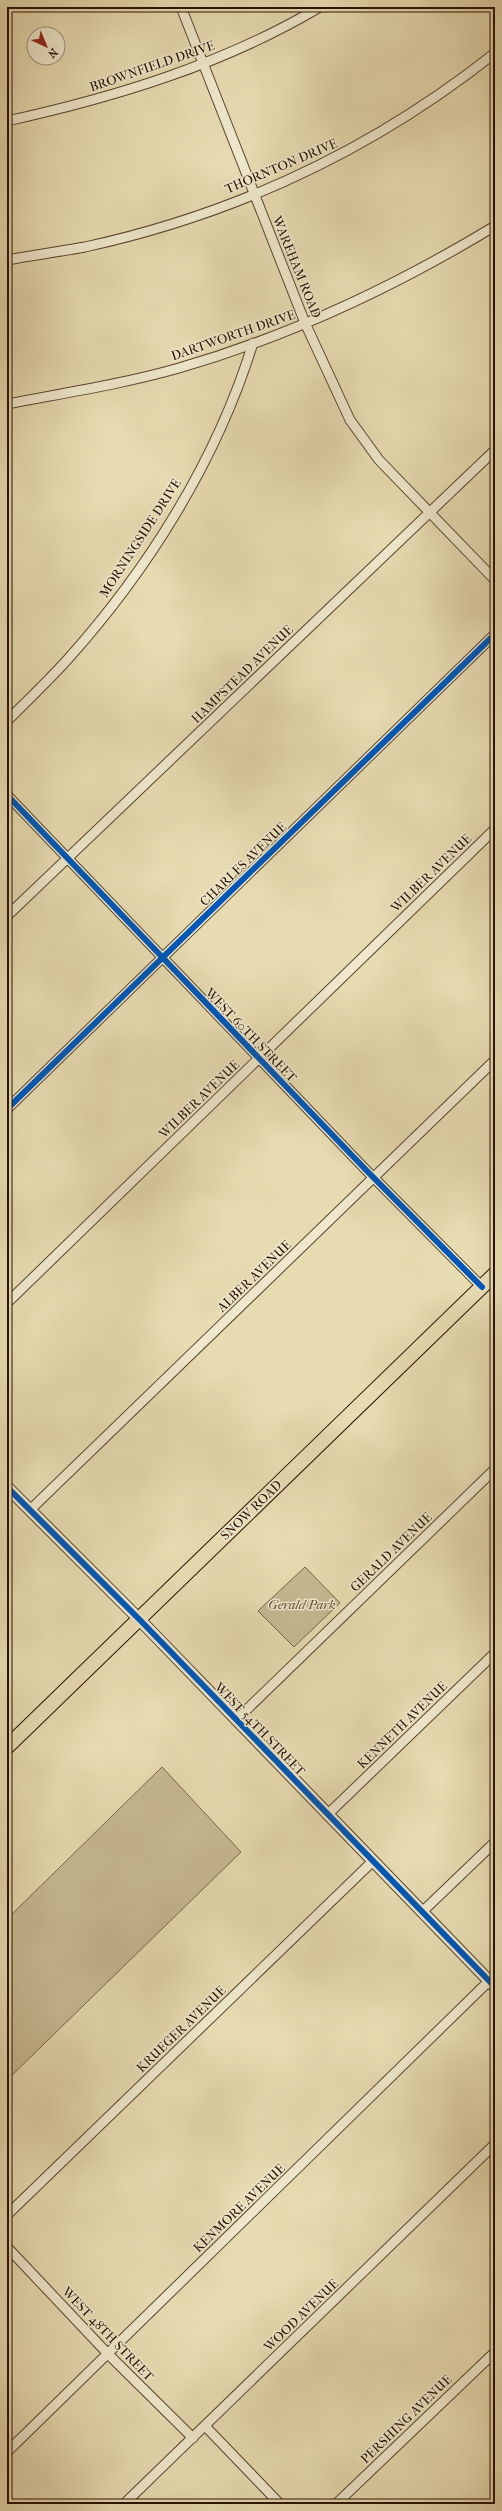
<svg xmlns="http://www.w3.org/2000/svg" width="502" height="2511" viewBox="0 0 502 2511" font-family="'IM FELL French Canon',serif">
  <style>
    .green { fill: #c7b993; stroke: #78654b }
    .lines { fill: none; stroke-linecap: round; stroke-linejoin: round }
    .minor-casing { stroke: #58442e; stroke-width: 11 }
    .tertiary-casing { stroke: #58442e; stroke-width: 13 }
    .primary-casing { stroke: #281103; stroke-width: 16 }
    .minor { stroke: #efe8cc; stroke-width: 9 }
    .tertiary { stroke: #efe8cc; stroke-width: 11 }
    .primary { stroke: #e7dbb1; stroke-width: 14 }
    .cycleway-casing { stroke: #efe8cc; stroke-width: 8 }
    .cycleway { stroke: #0057b8; stroke-width: 6 }
    .labels { text-anchor: middle; dominant-baseline: central; stroke-width: 3; stroke-linejoin: round; paint-order: stroke }
    .street-label { font-size: 13px; fill: #281103; stroke: #efe8cc }
    .park-label { font-size: 13px; font-style: italic; fill: #604c35; stroke: #efe8cc }
  </style>
  <rect width="100%" height="100%" fill="#e7dbb1"/>
  <filter id="stains"><feTurbulence type="fractalNoise" baseFrequency=".005" numOctaves="4"/><feColorMatrix values="0 0 0 0 .2 0 0 0 0 .09 0 0 0 0 .02 0 0 0 .5 -.17"/></filter>
  <radialGradient id="worn" r=".72"><stop offset=".6" stop-color="#630" stop-opacity="0"/><stop offset="1" stop-color="#630" stop-opacity=".3"/></radialGradient>
  <path class="green" d="M305,1567L340,1603L294,1647L258,1611Z
    M162,1767L241,1852L7,2080V1919Z"/>
  <g class="lines">
    <defs>
      <path id="minor" d="M181,7L305,323L350,420L379,460L495,580
        M7,121C116,97 224,64 320,7
        M7,260C33,255 59,252 85,247C236,214 374,149 495,53
        M7,404C64,393 123,384 179,368C290,336 396,286 495,226
        M7,721C27,701 48,681 67,660C148,570 217,460 253,343
        M7,795L367,1171L482,1287
        M7,916L495,450
        M7,1109L495,634
        M7,1303L495,829
        M30,1510L495,1060
        M236,1720L495,1469
        M327,1815L495,1653
        M422,1912L495,1842
        M7,2215L373,1861
        M7,2247L108,2354L193,2438
        M205,2426L280,2504
        M7,2452L489,1981
        M124,2504L495,2144
        M336,2504L495,2352"/>
      <path id="tertiary" d="M7,1487L139,1619L495,1987"/>
      <path id="primary" d="M7,1747L495,1274"/>
    </defs>
    <use href="#minor" class="minor-casing"/>
    <use href="#tertiary" class="tertiary-casing"/>
    <use href="#primary" class="primary-casing"/>
    <use href="#minor" class="minor"/>
    <use href="#tertiary" class="tertiary"/>
    <use href="#primary" class="primary"/>
    <defs>
      <path id="cycleway" d="M7,795L367,1171L482,1287
        M7,1109L495,634
        M7,1487L139,1619L495,1987"/>
    </defs>
    <use href="#cycleway" class="cycleway-casing"/>
    <use href="#cycleway" class="cycleway"/>
  </g>
  <g class="labels">
    <g class="street-label">
      <text transform="translate(152 66) rotate(-19)">BROWNFIELD DRIVE</text>
      <text transform="translate(281 166) rotate(-23)">THORNTON DRIVE</text>
      <text transform="translate(297 267) rotate(68)">WAREHAM ROAD</text>
      <text transform="translate(233 335) rotate(-19)">DARTWORTH DRIVE</text>
      <text transform="translate(140 538) rotate(-57)">MORNINGSIDE DRIVE</text>
      <text transform="translate(242 674) rotate(-44)">HAMPSTEAD AVENUE</text>
      <text transform="translate(243 864) rotate(-44)">CHARLES AVENUE</text>
      <text transform="translate(431 873) rotate(-44)">WILBER AVENUE</text>
      <text transform="translate(251 1035) rotate(46)">WEST 60TH STREET</text>
      <text transform="translate(199 1099) rotate(-44)">WILBER AVENUE</text>
      <text transform="translate(254 1276) rotate(-44)">ALBER AVENUE</text>
      <text transform="translate(251 1510) rotate(-44)">SNOW ROAD</text>
      <text transform="translate(391 1552) rotate(-44)">GERALD AVENUE</text>
      <text transform="translate(402 1725) rotate(-44)">KENNETH AVENUE</text>
      <text transform="translate(260 1729) rotate(46)">WEST 54TH STREET</text>
      <text transform="translate(181 2029) rotate(-44)">KRUEGER AVENUE</text>
      <text transform="translate(239 2208) rotate(-44)">KENMORE AVENUE</text>
      <text transform="translate(301 2315) rotate(-44)">WOOD AVENUE</text>
      <text transform="translate(108 2334) rotate(46)">WEST 48TH STREET</text>
      <text transform="translate(406 2419) rotate(-44)">PERSHING AVENUE</text>
    </g>
    <g class="park-label">
      <text x="302" y="1604">Gerald Park</text>
    </g>
  </g>
  <rect width="502" height="2511" fill="none" stroke="#e7dbb1" stroke-width="24"/>
  <rect x="8" y="8" width="486" height="2495" fill="none" stroke="#281103" stroke-width="2"/>
  <rect x="12" y="12" width="478" height="2487" fill="none" stroke="#281103"/>
  <g transform="translate(46 46) rotate(136)"><circle r="19" fill="#efe8cc" stroke="#9f927c"/>
  <path d="M0-3L7 15L0 10L-7 15Z" fill="#8f2418"/>
  <text y="-6" font-size="11" font-weight="bold" text-anchor="middle" fill="#281103">N</text>
  </g>
  <rect width="100%" height="100%" filter="url(#stains)"/>
  <rect width="100%" height="100%" fill="url(#worn)"/>
</svg>
